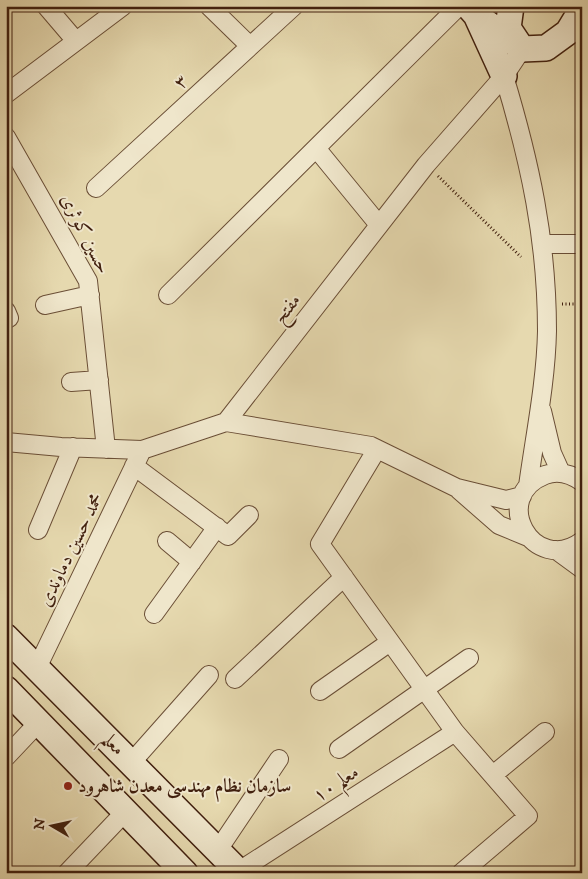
<svg xmlns="http://www.w3.org/2000/svg" width="588" height="879" viewBox="0 0 588 879" font-family="'IM FELL DW Pica',Amiri,serif">
  <style>
    .lines { fill: none; stroke-linecap: round; stroke-linejoin: round }
    .street-casing { stroke: #6a4e36; stroke-width: 20 }
    .secondary-casing { stroke: #401f0e; stroke-width: 28 }
    .path { stroke: #401f0e; stroke-width: 3; stroke-dasharray: 1 2.5; stroke-linecap: butt }
    .street { stroke: #efe6cb; stroke-width: 18 }
    .secondary { stroke: #efe6cb; stroke-width: 25 }
    .poi-dot { fill: #8f2418; stroke: #efe6cb; stroke-width: 2 }
    .labels { text-anchor: middle; dominant-baseline: central; stroke-width: 4; stroke-linejoin: round; paint-order: stroke }
    .street-label { font-size: 19px; fill: #401f0e; stroke: #efe6cb }
    .poi-label { font-size: 19px; font-weight: bold; fill: #401f0e; stroke: #efe6cb; text-anchor: start }
  </style>
  <rect width="100%" height="100%" fill="#e6d9af"/>
  <filter id="stains"><feTurbulence type="fractalNoise" baseFrequency=".004" numOctaves="4"/><feColorMatrix values="0 0 0 0 .2 0 0 0 0 .09 0 0 0 0 .02 0 0 0 .5 -.17"/></filter>
  <radialGradient id="worn" r=".72"><stop offset=".6" stop-color="#630" stop-opacity="0"/><stop offset="1" stop-color="#630" stop-opacity=".3"/></radialGradient>
  <g class="lines">
    <defs>
      <path id="street" d="M46,6L75,40
        M209,6L250,46
        M504,76C530,162 547,240 547,331C546,382 535,435 528,486
        M6,94L123,6
        M6,137L88,281L106,449
        M316,148L379,225
        M96,188L294,6
        M542,244H582
        M168,295L459,6
        M45,305L90,295
        M6,311L9,318
        M71,382L99,380
        M542,411L552,453L561,473
        M226,422L371,446L457,488L506,500L522,496
        M6,442L61,447L142,450L226,422L426,165L504,76L522,49
        M377,449L320,544L455,732L528,816L461,873
        M134,466L228,536L249,515
        M582,482C571,474 558,470 545,475C489,497 533,577 582,541
        M459,490L499,525L528,537
        M38,530L73,447
        M167,541L192,562
        M556,550L582,569
        M154,614L217,527
        M37,668L142,450
        M235,679L344,577
        M320,691L390,642
        M339,749L469,658
        M6,757L39,722
        M131,763L209,675
        M493,775L545,732
        M218,850L279,759
        M239,871L455,732
        M67,873L126,811"/>
      <path id="secondary" d="M468,6L476,15L517,45
        M511,6L508,28L522,49L546,48L568,32L582,9
        M477,17L504,76
        M6,637L240,873
        M6,689L185,873"/>
    </defs>
    <use href="#street" class="street-casing"/>
    <use href="#secondary" class="secondary-casing"/>
    <path class="path" d="M438,176L521,257
      M562,304H582"/>
    <use href="#street" class="street"/>
    <use href="#secondary" class="secondary"/>
  </g>
  <circle class="poi-dot" cx="68" cy="786" r="5"/>
  <g class="labels">
    <g class="street-label">
      <text transform="translate(181 82) rotate(-43)">۳</text>
      <text transform="translate(85 234) rotate(63)">حسین کوثری</text>
      <text transform="translate(287 309) rotate(-52)">مفتح</text>
      <text transform="translate(71 550) rotate(-64)">محمد حسین دماوندی</text>
      <text transform="translate(113 744) rotate(45)">معلم</text>
      <text transform="translate(336 784) rotate(-33)">معلم ۱۰</text>
    </g>
    <g class="poi-label">
      <text x="78" y="786">سازمان نظام مهندسی معدن شاهرود</text>
    </g>
  </g>
  <rect width="588" height="879" fill="none" stroke="#e6d9af" stroke-width="25"/>
  <rect x="8" y="8" width="573" height="864" fill="none" stroke="#401f0e" stroke-width="2.5"/>
  <rect x="12" y="12" width="563" height="854" fill="none" stroke="#401f0e"/>
  <g transform="translate(52 826) rotate(279)" stroke="#efe6cb" stroke-width="4" paint-order="stroke">
  <path d="M0-4L9 19L0 12L-9 19Z" fill="#401f0e"/>
  <text y="-8" font-size="14" font-weight="bold" text-anchor="middle" fill="#401f0e">N</text>
  </g>
  <rect width="100%" height="100%" filter="url(#stains)"/>
  <rect width="100%" height="100%" fill="url(#worn)"/>
</svg>
